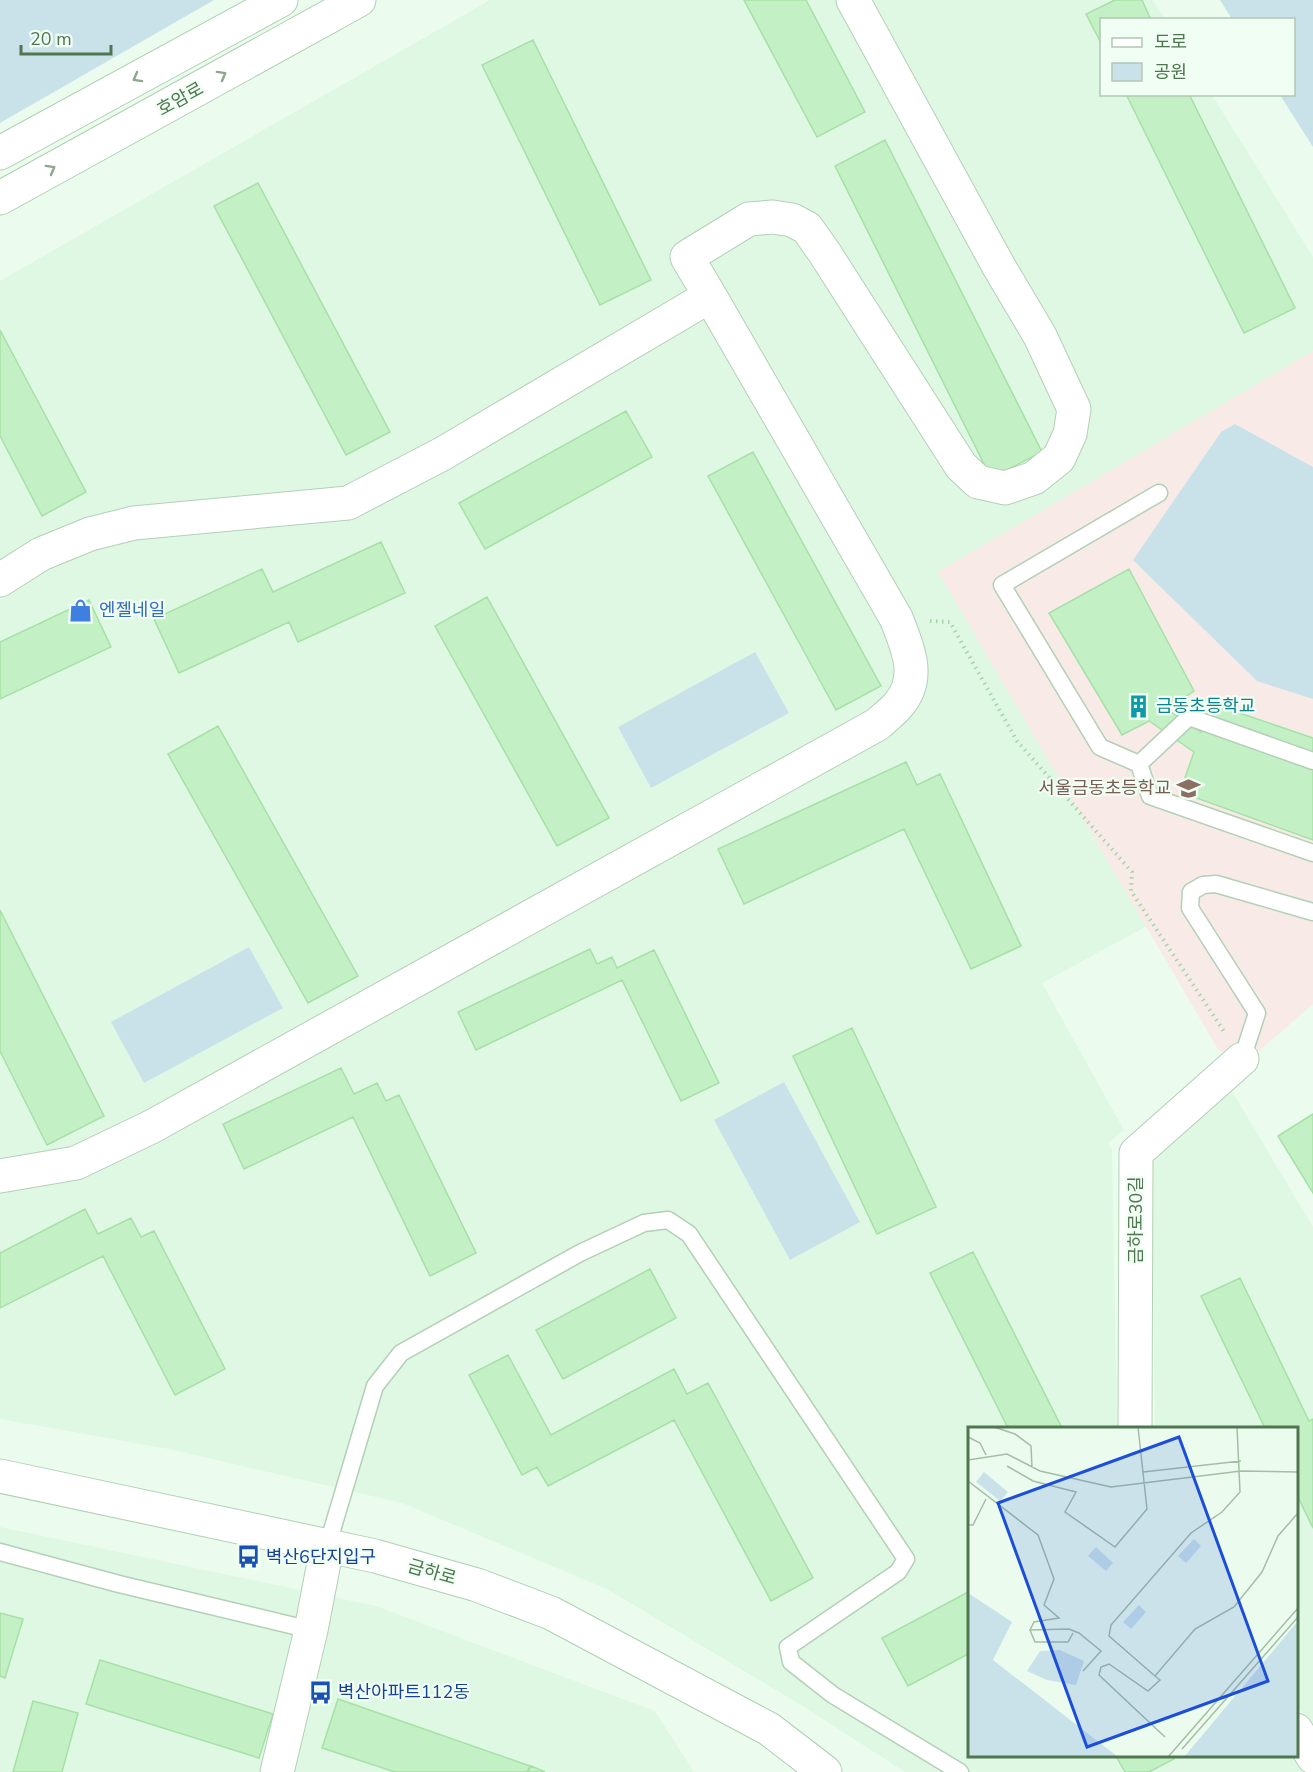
<svg xmlns="http://www.w3.org/2000/svg" width="1313" height="1772" viewBox="0 0 1313 1772" font-family="'Nunito Sans','Noto Sans KR',sans-serif">
  <style>
    .residential { fill: #dff8e4 }
    .education { fill: #f8ebe7 }
    .green { fill: #c9e2e9 }
    .building { fill: #c4f0c5; stroke: #a5e1a5; stroke-width: 1.5 }
    .lines { fill: none; stroke-linecap: round; stroke-linejoin: round }
    .service-casing { stroke: #b3d0b6; stroke-width: 19 }
    .minor-casing { stroke: #b3d0b6; stroke-width: 35 }
    .secondary-casing { stroke: #aed0b1; stroke-width: 35 }
    .path { stroke: #a6d5a7; stroke-width: 4; stroke-dasharray: 1.5 4.5; stroke-linecap: butt }
    .service { stroke: #fff; stroke-width: 16 }
    .minor { stroke: #fff; stroke-width: 33 }
    .secondary { stroke: #fff; stroke-width: 33 }
    .oneway { stroke: #8da68d }
    .labels { text-anchor: middle; dominant-baseline: central; stroke-width: 4.5; stroke-linejoin: round; paint-order: stroke }
    .street-label { font-size: 18px; fill: #4f764f; stroke: #f1fef4 }
    .shop-label { font-size: 18px; fill: #366cbe; stroke: #f1fef4; text-anchor: start }
    .culture-label { font-size: 18px; fill: #0d838f; stroke: #f1fef4; text-anchor: start }
    .education-label { font-size: 18px; fill: #785e54; stroke: #f1fef4; text-anchor: end }
    .transit-label { font-size: 18px; fill: #164399; stroke: #f1fef4; text-anchor: start }
    .inset-road { fill: none; stroke: #a4bea5; stroke-width: 1.5 }
    .view { fill: #1d4ed8; fill-opacity: 0.15; stroke: #1d4ed8; stroke-width: 3 }
    .inset-edge { fill: none; stroke: #4f764f; stroke-width: 3 }
  </style>
  <rect width="100%" height="100%" fill="#ebfcef"/>
  <path class="residential" d="M490,0H1153L1165,19L1102,20V94L1212,95L1313,257V351L938,572L1147,926L1042,983L1124,1130L1108,1143L1112,1149L1117,1428H970V1756H1292L1302,1772H905L804,1707L607,1589L402,1503L169,1449L0,1419V281Z
    M1230,1088L1313,1227V1729L1297,1704L1296,1428H1155L1151,1159Z
    M0,1527L376,1606L655,1711L694,1772H0Z"/>
  <path class="education" d="M1313,351V1004L1257,1053L1219,1051L938,572Z"/>
  <path class="green" d="M0,0H214L0,123Z
    M1220,0H1313V147L1280,95L1294,94V20L1232,19Z
    M1235,424L1313,467V699L1257,681L1133,560L1221,432Z
    M755,652L789,713L651,788L618,727Z
    M249,947L283,1008L144,1083L111,1022Z
    M784,1082L860,1222L790,1260L714,1120Z"/>
  <path class="building" d="M744,0H806L865,112L817,137Z
    M1115,0H1142L1151,20H1102V45L1086,14Z
    M533,40L651,280L600,305L482,65Z
    M1126,94H1189L1295,308L1244,333Z
    M885,140L1042,452L991,478L835,166Z
    M258,183L390,432L346,455L214,206Z
    M0,330L86,492L42,516L0,436Z
    M626,411L652,457L485,549L459,503Z
    M753,452L881,686L836,710L708,476Z
    M381,542L405,593L298,642L289,622L179,673L154,619L262,569L273,592Z
    M1129,569L1194,691L1167,709L1201,732L1210,703L1313,738V840L1180,792L1194,752L1149,721L1122,735L1049,613Z
    M487,597L609,818L557,846L435,626Z
    M89,600L111,647L0,699V642Z
    M218,726L358,976L308,1003L168,754Z
    M906,762L917,785L940,774L1021,946L971,969L904,829L744,904L718,849Z
    M0,910L104,1116L47,1145L0,1051Z
    M590,949L597,964L612,957L617,968L654,950L719,1083L681,1101L622,980L476,1050L458,1012Z
    M852,1028L936,1207L877,1234L793,1056Z
    M341,1068L354,1094L377,1083L386,1101L399,1095L476,1253L430,1276L353,1117L244,1169L223,1124Z
    M1313,1114V1193L1278,1136Z
    M85,1209L98,1234L131,1218L141,1237L154,1231L225,1369L175,1395L103,1256L0,1308V1253Z
    M973,1252L1062,1428H1008L930,1273Z
    M650,1269L676,1318L563,1379L536,1330Z
    M1240,1278L1309,1421L1313,1419V1528L1296,1493V1428H1265L1201,1296Z
    M508,1355L551,1435L674,1369L687,1394L708,1383L813,1578L771,1601L674,1420L548,1486L537,1467L522,1475L469,1375Z
    M970,1591V1653L908,1686L882,1638Z
    M0,1613L23,1619L5,1678L0,1676Z
    M100,1660L273,1714L259,1758L86,1704Z
    M338,1699L530,1766L527,1772H395L322,1748Z
    M33,1701L78,1713L62,1772H13Z
    M1116,1756H1173L1174,1759L1149,1772H1125Z
    M531,1766L545,1772H528Z"/>
  <g class="lines">
    <defs>
      <path id="service" d="M1159,493L1002,585L1100,747L1139,764L1150,796L1313,853
        M1139,764L1189,717L1313,761
        M1242,1059L1257,1013L1190,908L1191,892L1203,885L1216,884L1313,912
        M327,1547L375,1386L401,1353L580,1253L644,1223L668,1220L689,1234L906,1559L898,1572L788,1647L791,1662L833,1695L960,1772
        M0,1552L119,1584L311,1630"/>
      <path id="minor" d="M710,296L687,257L749,219L773,217L792,220L807,228L824,252L961,466L978,482L1005,488L1034,478L1059,458L1070,434L1074,409L1040,336L998,265L853,0
        M0,580L41,554L90,534L134,523L348,503L442,454L710,296L896,618C907,646 922,677 899,704C894,711 885,717 878,724L151,1127L76,1163L0,1176
        M1135,1428L1136,1153L1242,1059
        M1296,1730L1313,1757
        M277,1772L311,1630L327,1547"/>
      <path id="secondary" d="M0,153L281,0
        M0,198L359,0
        M0,1476L375,1556L477,1585L551,1613L769,1729L825,1772"/>
    </defs>
    <use href="#service" class="service-casing"/>
    <use href="#minor" class="minor-casing"/>
    <use href="#secondary" class="secondary-casing"/>
    <path class="path" d="M930,621L950,622L1017,741L1132,872L1131,891L1225,1033"/>
    <use href="#service" class="service"/>
    <use href="#minor" class="minor"/>
    <use href="#secondary" class="secondary"/>
  </g>
  <defs><path id="oneway-chevron" d="M-2-3.5L2.5 0L-2 3.5" fill="none" stroke-width="1.6" stroke-linecap="round" stroke-linejoin="round" transform="scale(1.5)"/></defs>
  <g class="oneway">
    <use href="#oneway-chevron" transform="translate(222 75) rotate(-29)"/>
    <use href="#oneway-chevron" transform="translate(137 78) rotate(151)"/>
    <use href="#oneway-chevron" transform="translate(51 169) rotate(-29)"/>
  </g>
  <defs>
    <symbol id="shop-bare" viewBox="-9 -9 18 18"><path d="M-5-2.5h2.3a2.7 3.5 0 0 1 5.4 0H5L5.5 6h-11ZM-1.5-2.5h3a1.5 2.3 0 0 0-3 0Z" fill="#3f7fe0" stroke="#f1fef4" stroke-width="2.5" paint-order="stroke"/></symbol>
    <symbol id="building-bare" viewBox="-9 -9 18 18"><path d="M-4-6H4V6H1V3H-1V6H-4ZM-2.5-4.3h1.7v1.8h-1.7ZM.8-4.3h1.7v1.8H.8ZM-2.5-1h1.7V.8h-1.7ZM.8-1h1.7V.8H.8Z" fill="#0f9aa8" stroke="#f1fef4" stroke-width="2.5" paint-order="stroke"/></symbol>
    <symbol id="school-bare" viewBox="-9 -9 18 18"><path d="M0-5L7-2L0 1L-7-2ZM-4 1L0 2.5L4 1V4Q0 6-4 4Z" fill="#8d6e63" stroke="#f1fef4" stroke-width="2.5" paint-order="stroke"/></symbol>
    <symbol id="bus-bare" viewBox="-9 -9 18 18"><path d="M-5-6H5V4H4V6H2V4H-2V6H-4V4H-5ZM-3.5-4V0h7V-4ZM-3.5 1.2v1.5H-2V1.2ZM2 1.2v1.5H3.5V1.2Z" fill="#1a4fb4" stroke="#f1fef4" stroke-width="2.5" paint-order="stroke"/></symbol>
  </defs>
  <g fill-rule="evenodd">
    <use href="#shop-bare" x="64" y="594" width="33" height="33"/>
    <use href="#building-bare" x="1122" y="690" width="33" height="33"/>
    <use href="#school-bare" x="1172" y="772" width="33" height="33"/>
    <use href="#bus-bare" x="232" y="1540" width="33" height="33"/>
    <use href="#bus-bare" x="304" y="1676" width="33" height="33"/>
  </g>
  <g class="labels">
    <g class="street-label">
      <text transform="translate(180 99) rotate(-29)">호암로</text>
      <text transform="translate(1136 1220) rotate(-90)">금하로30길</text>
      <text transform="translate(432 1572) rotate(16)">금하로</text>
    </g>
    <g class="shop-label">
      <text x="99" y="610">엔젤네일</text>
    </g>
    <g class="culture-label">
      <text x="1156" y="706">금동초등학교</text>
    </g>
    <g class="education-label">
      <text x="1171" y="788">서울금동초등학교</text>
    </g>
    <g class="transit-label">
      <text x="266" y="1557">벽산6단지입구</text>
      <text x="338" y="1692">벽산아파트112동</text>
    </g>
  </g>
  <g transform="translate(968 1427)">
    <rect width="330" height="330" fill="#ebfcef"/>
    <path d="M16,45L40,65L32,74L8,55ZM226,112L233,119L218,136L210,129ZM128,120L145,136L138,144L120,129ZM0,166L44,195L25,233L150,330H0ZM171,178L178,185L163,202L155,195ZM330,194V330H216ZM92,223L116,234L108,258L79,253L59,244L72,224Z" fill="#c9e2e9"/>
    <path class="inset-road" d="M26,0L47,7L63,19L64,40M269,0L272,65L254,85L223,106L143,198L141,209L187,249L227,202L266,180L294,145L310,109L330,86M0,10L12,16L18,28M0,33L39,27L72,44L143,60L273,44L330,45M39,39L65,54L108,65L97,85L147,120L179,82L170,0M175,45L273,34M0,54L70,108L86,152L76,178L91,191L66,195L62,203L101,202L111,206L133,224L115,244M0,98H5L18,72M62,203L67,215H100L105,206M187,249L192,253L180,264L141,237L133,240L131,248L197,310M214,322L330,190M200,330L330,181"/>
    <path class="view" d="M211,10L300,254L119,320L30,76Z"/>
    <rect width="330" height="330" class="inset-edge"/>
  </g>
  <rect x="1100" y="18" width="195" height="78" fill="#f1fef4" stroke="#b0c8b2" stroke-width="1.5"/>
  <rect x="1112" y="38" width="30" height="9" fill="#ffffff" stroke="#b0c8b2" stroke-width="1.5"/>
  <text x="1154" y="48" font-size="18" fill="#4f764f">도로</text>
  <rect x="1112" y="63" width="30" height="18" fill="#c9e2e9" stroke="#b0c8b2" stroke-width="1.5"/>
  <text x="1154" y="78" font-size="18" fill="#4f764f">공원</text>
  <path d="M21 45v9h90v-9" fill="none" stroke="#4f764f" stroke-width="3"/>
  <text x="30" y="45" font-size="18" fill="#4f764f" stroke="#f1fef4" stroke-width="4.5" paint-order="stroke">20 m</text>
</svg>
